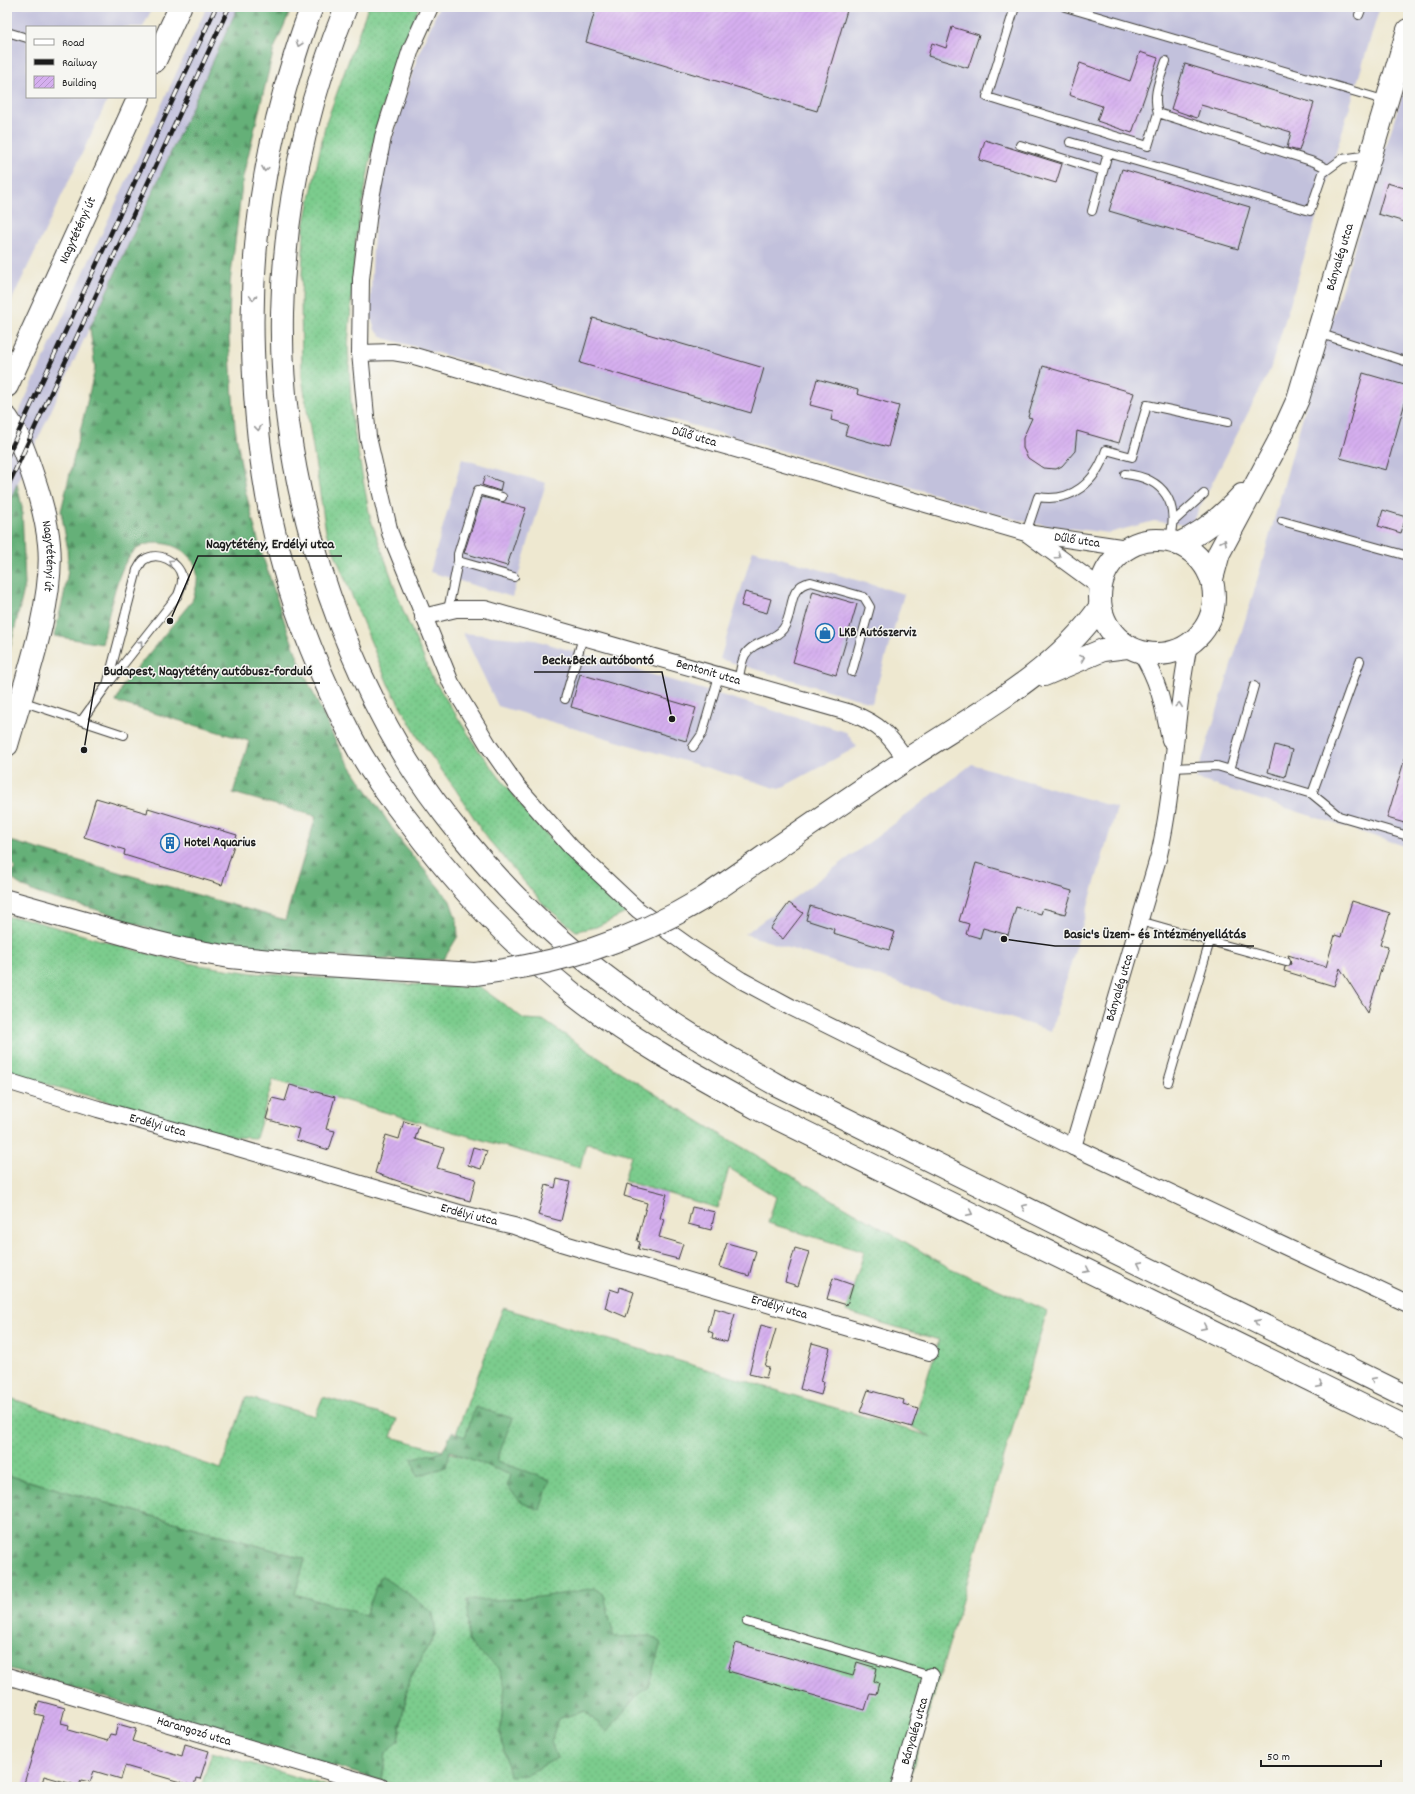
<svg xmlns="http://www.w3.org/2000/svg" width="1415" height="1794" viewBox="0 0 1415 1794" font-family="Dekko,sans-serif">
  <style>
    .industrial { fill: #c2c1dc }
    .grass { fill: url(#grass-dots); stroke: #4c7454 }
    .forest { fill: url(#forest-firs); stroke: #40664a }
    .building { fill: url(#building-hatch) }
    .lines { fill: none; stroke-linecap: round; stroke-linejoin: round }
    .lane-casing { stroke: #3c3b37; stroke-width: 10 }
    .street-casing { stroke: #3c3b37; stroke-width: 18 }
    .secondary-casing { stroke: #3c3b37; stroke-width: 24 }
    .highway-casing { stroke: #3c3b37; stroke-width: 24 }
    .lane { stroke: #fff; stroke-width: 8 }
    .street { stroke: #fff; stroke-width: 16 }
    .secondary { stroke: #fff; stroke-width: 22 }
    .highway { stroke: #fff; stroke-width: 22 }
    .rail-casing { stroke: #1c1c1c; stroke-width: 4.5 }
    .rail { stroke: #f6f6f2; stroke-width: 3; stroke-dasharray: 9; stroke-linecap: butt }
    .secondary-bridge-casing { stroke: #3c3b37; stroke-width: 24; stroke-linecap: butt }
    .secondary-bridge { stroke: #fff; stroke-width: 22 }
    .oneway { stroke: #999 }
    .labels { text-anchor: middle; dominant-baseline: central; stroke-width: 3; stroke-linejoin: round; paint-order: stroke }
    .street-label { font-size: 13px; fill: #1c1c1c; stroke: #f6f6f2 }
    .poi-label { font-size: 13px; font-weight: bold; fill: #1c1c1c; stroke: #f6f6f2; text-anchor: start }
    .leader { fill: none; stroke: #1c1c1c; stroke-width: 1.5 }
    .callout-dot { fill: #1c1c1c; stroke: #f6f6f2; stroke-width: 1.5 }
    .callout-label { font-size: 14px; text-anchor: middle; font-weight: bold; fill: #1c1c1c; stroke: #f6f6f2; stroke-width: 3; stroke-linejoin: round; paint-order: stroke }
  </style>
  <defs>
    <pattern id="grass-dots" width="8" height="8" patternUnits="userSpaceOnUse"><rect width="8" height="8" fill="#7ccc8d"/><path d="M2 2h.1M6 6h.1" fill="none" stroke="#6baf79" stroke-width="1.8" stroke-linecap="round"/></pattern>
    <pattern id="forest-firs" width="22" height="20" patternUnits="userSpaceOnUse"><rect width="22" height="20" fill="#65b078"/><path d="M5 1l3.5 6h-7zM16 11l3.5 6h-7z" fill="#528e62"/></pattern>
    <pattern id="building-hatch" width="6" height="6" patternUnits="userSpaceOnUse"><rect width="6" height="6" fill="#d5afef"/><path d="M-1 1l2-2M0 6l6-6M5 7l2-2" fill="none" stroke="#b696cc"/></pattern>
  </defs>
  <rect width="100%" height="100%" fill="#f6f6f2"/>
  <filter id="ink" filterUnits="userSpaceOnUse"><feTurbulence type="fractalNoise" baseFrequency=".025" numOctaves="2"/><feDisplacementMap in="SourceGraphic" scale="8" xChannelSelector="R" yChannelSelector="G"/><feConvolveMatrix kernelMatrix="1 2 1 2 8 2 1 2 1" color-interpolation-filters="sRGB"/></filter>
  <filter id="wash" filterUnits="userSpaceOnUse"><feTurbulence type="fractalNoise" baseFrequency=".012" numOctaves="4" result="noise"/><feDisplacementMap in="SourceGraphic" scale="16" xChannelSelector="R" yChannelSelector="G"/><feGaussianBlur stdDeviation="0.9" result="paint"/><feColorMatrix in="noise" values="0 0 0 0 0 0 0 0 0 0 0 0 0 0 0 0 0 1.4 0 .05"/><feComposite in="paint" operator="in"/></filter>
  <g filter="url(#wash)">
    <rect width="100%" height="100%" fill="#eee8d0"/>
    <path class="industrial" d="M7,7H153L143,27H27V97H109L7,310Z
      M207,7H238L7,506V438Z
      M439,7H1380L1270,370L1207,493L1190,526L1154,521L1109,533L1035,524L989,512L938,495L384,338L375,330L370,315L373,248L378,195L392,137L419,53Z
      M1408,76V847L1196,779L1255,588L1311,387Z
      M462,459L546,483L512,597L430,572Z
      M753,550L904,594L872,703L720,659Z
      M463,633L535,640L846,732L857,747L779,789L498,706Z
      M972,764L1117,808L1051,1031L745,934L894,824Z"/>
    <path class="grass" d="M368,7H419L397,57L376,130L356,237L348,346L352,420L370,517L404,613L432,677L479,751L535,823L628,912L596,927L576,931L545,906L487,838L456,790L419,739L388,684L326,532L302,377L301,298L304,228L325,126Z
      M7,917L23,918L146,953L198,965L253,973L446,987H480L524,1019L543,1020L612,1067L718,1133L950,1268L1047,1311L907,1787H405L382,1781L386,1753L398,1741L409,1680L436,1633L365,1615L294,1594L305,1559L7,1475V1397L221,1469L246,1397L315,1416L323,1397L397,1419L391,1437L536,1476L450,1450L503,1308L932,1437L912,1427L939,1340L846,1312L864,1252L768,1223L776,1197L729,1168L718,1208L624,1181L631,1155L586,1143L580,1168L273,1080L256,1138L234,1137L7,1073Z
      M212,1752L330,1787H201Z"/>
    <path class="forest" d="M238,7H292L274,49L243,177L230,283L229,339L235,427L245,489L260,548L285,623L303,671L333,736L345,758L403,844L450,901L457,921L458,936L444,959C393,961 342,957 290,953C249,949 208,945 168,935C142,928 119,916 94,909C66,901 28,896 8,875L15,869L7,853V840L285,920L316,816L233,793L249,741L116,702L123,685L192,601C196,590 199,580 196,568C189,544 149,534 132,553C116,570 108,620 102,644L54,636L64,595L68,570L67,545L61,511L95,369L90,328Z
      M17,484L22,507L25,585L7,662V506Z
      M475,1407L512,1418L497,1461L550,1480L540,1510L522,1503L507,1486L511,1475L450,1451L446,1467L417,1476L412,1458L442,1452L452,1432L465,1437Z
      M7,1475L305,1559L295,1594L365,1615L381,1576L413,1597L433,1613L436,1633L409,1680L398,1741L386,1753L382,1781L7,1668Z
      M594,1588L604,1595L614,1637L651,1636L661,1642L648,1688L639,1693L607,1732L585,1711L558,1719L551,1742L557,1758L526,1775L510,1776L500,1733L505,1686L499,1668L476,1650L468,1641L467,1600C512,1601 550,1597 594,1588Z"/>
    <g id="blocks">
      <path class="building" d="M596,7H848L817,111L586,42Z
        M952,27L979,35L968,68L928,56L932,43L946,48Z
        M1140,52L1158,58L1132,133L1097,121L1102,106L1069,95L1080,63L1130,81Z
        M1185,64L1314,103L1299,151L1287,148L1291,132L1201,105L1197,118L1171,109Z
        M985,140L1062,164L1056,183L979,160Z
        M1122,169L1250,207L1238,249L1109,211Z
        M1387,183L1408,189V223L1378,214Z
        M593,318L764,368L751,413L580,363Z
        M1043,366L1134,393L1119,443L1077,431L1075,451L1062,466L1056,469L1043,468L1028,458L1023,448V438L1032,418L1028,417Z
        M1363,373L1408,386V392L1386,470L1340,458Z
        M817,379L858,390L857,394L899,406L888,447L845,435L848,425L831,420L833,411L810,405Z
        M485,476L502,482L500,491L482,485Z
        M482,497L526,508L507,566L464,553Z
        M1383,510L1406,517L1401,533L1378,526Z
        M813,591L857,604L836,675L793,662Z
        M745,592L771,599L767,613L741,606Z
        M580,674L696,708L686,741L571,707Z
        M1275,745L1292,750L1285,777L1268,772Z
        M1405,758H1408V824L1387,818Z
        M96,798L147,813L148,808L237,835L222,885L124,855L125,850L84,837Z
        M976,863L1072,891L1065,914L1043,908L1041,914L1016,907L1008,935L983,928L980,938L966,934L969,924L959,921Z
        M1352,901L1390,913L1380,945L1388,947L1368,1012L1340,968L1334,986L1284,971L1285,967L1291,964L1288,955L1326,967L1335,935L1341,937Z
        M789,903L803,913L783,939L770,929Z
        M810,906L895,932L889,950L833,933L834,929L806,920Z
        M290,1085L335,1097L326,1129L335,1131L329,1150L296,1140L299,1129L266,1119L272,1098L285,1101Z
        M404,1121L419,1126L415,1139L444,1148L437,1168L476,1179L470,1201L431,1190L430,1192L375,1173L386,1135L399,1139Z
        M473,1147L487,1151L481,1169L468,1165Z
        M557,1179L570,1182L561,1221L538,1215L546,1185L555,1188Z
        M627,1184L667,1194L660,1218L664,1219L659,1237L683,1244L678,1259L638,1249L640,1242L637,1241L647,1203L624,1196Z
        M692,1207L715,1212L711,1230L688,1224Z
        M727,1243L756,1251L749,1276L719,1267Z
        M795,1248L809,1252L798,1286L785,1282Z
        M833,1278L853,1285L847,1305L827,1299Z
        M620,1287L634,1292L626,1317L605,1308L610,1289L619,1292Z
        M714,1308L735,1314L727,1342L712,1338L713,1333L708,1331Z
        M761,1325L776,1329L765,1366L769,1367L766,1378L749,1374Z
        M812,1343L830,1348L821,1381L824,1382L821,1395L800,1389Z
        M868,1390L904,1400L903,1404L918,1409L912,1427L860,1412Z
        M736,1643L853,1676L857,1662L877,1668L874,1681L879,1683L876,1694L870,1693L865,1710L728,1671Z
        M39,1701L65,1708L61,1723L69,1725L68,1730L107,1741L110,1734L115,1735L118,1724L136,1729L132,1741L182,1756L185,1744L209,1751L200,1779L196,1778L194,1786L125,1766L121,1779L94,1771L90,1782L81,1780L79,1786L44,1776L41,1787H23L44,1716L35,1714Z"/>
    </g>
  </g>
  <g filter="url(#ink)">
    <use href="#blocks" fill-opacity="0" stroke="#3c3b37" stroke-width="1"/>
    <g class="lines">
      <defs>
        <path id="lane" d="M1015,7L987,97L1148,146L1158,113L1314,162L1328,169
          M1065,7L1387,101
          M1359,15L1362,7
          M7,32L27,38
          M1158,113C1152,95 1160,79 1166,61
          M1070,142L1310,211L1323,173L1342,159L1369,155
          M1020,145L1103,171
          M1092,211L1108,153
          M1318,333L1408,362
          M1125,474C1165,478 1180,504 1169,541
          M1174,521L1204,494
          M1282,521L1408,556
          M1026,533L1038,497C1072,503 1096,482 1106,450L1132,457L1147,405L1228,422
          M458,561L514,577
          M448,610L458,561V554L478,490L502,497
          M738,682C740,673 741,662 745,655C753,641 774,641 783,629C795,613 786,586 811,582L864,597L870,607L852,672
          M565,699L583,637
          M21,701L124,735
          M82,720L107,685L178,595C180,589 183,584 182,577C179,562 158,550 144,560C141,562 139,567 137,570L107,685
          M693,747L702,734L719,676
          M1173,768L1217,766L1312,794L1339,816L1408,836
          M1230,770L1254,686
          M1312,794L1360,661
          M1140,921L1210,941L1168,1082
          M1210,941L1286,962
          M747,1622L931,1676"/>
        <g id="street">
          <path d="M430,7L411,49L383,137L370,203L361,279L360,353L368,437L390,533L451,683L489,746L517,786L571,847L638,910L694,950L741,980L791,1007L1073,1147L1408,1304"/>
          <path id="s1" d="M360,353L393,352L411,355L1026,533L1127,548"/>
          <path d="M1029,535L1100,587"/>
          <path id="s2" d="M423,617L456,609H485L851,713C879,724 890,735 906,760"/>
          <path d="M1141,653C1160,683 1163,706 1170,740"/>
          <path id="s3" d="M7,1081L98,1109L228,1145L459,1213L514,1226L561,1243L930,1352"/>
          <path id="s4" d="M1073,1147L1159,855C1175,786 1174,715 1189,645"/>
          <path id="s5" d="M7,1676L381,1787"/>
          <path id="s6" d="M899,1787L931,1676"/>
        </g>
        <g id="secondary">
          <path d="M155,61L180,7"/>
          <path id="s7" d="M7,386L139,97"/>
          <path id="s8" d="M7,418C20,437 27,458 34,479C41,500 47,522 49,544C55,603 23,688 7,745"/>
          <circle cx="1157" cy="597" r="57"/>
          <path d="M1178,544C1203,533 1224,515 1242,495"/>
          <path id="s9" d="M1212,579L1219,553L1278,443L1298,399L1408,30"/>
          <path d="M1044,675L1103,650L1127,647"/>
          <path d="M704,898C771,852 838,805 906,760C974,715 1053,675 1100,607"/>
          <path d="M7,901L142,939L183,949L230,957L291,963L475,974"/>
        </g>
        <path id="highway" d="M312,7C301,33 293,61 285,89C261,174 250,261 253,350C255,422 263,496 283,566C299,625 324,683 352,738C368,769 390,798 411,825C458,887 510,943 571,992C630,1039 696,1075 762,1111L1408,1428
          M346,7C306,105 284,209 282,314C279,463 326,623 401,751C435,807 484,866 530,911C603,983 689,1036 777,1085L1408,1397"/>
      </defs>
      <use href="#lane" class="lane-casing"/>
      <use href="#street" class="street-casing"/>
      <use href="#secondary" class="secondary-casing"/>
      <use href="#highway" class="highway-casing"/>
      <use href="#lane" class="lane"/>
      <use href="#street" class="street"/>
      <use href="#secondary" class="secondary"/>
      <use href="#highway" class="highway"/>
      <defs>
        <path id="rail" d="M7,457L216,7
          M7,488L229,7"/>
      </defs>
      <use href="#rail" class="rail-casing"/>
      <use href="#rail" class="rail"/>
      <defs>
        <path id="secondary-bridge" d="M475,974C559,964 631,942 704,898"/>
      </defs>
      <use href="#secondary-bridge" class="secondary-bridge-casing"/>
      <use href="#secondary-bridge" class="secondary-bridge"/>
    </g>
    <defs><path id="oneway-chevron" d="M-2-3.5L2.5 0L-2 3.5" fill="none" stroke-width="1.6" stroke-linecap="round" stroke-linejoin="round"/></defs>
    <g class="oneway">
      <use href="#oneway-chevron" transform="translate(299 44) rotate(109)"/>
      <use href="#oneway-chevron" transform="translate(265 169) rotate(99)"/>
      <use href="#oneway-chevron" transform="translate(253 298) rotate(92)"/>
      <use href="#oneway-chevron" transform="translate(258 428) rotate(84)"/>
      <use href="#oneway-chevron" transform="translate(1224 542) rotate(-63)"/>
      <use href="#oneway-chevron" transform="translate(1058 556) rotate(35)"/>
      <use href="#oneway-chevron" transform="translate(171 562) rotate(-145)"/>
      <use href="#oneway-chevron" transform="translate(140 643) rotate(-52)"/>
      <use href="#oneway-chevron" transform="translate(1082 658) rotate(-21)"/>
      <use href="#oneway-chevron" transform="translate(1179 705) rotate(-83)"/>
      <use href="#oneway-chevron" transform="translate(1024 1207) rotate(-154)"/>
      <use href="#oneway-chevron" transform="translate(970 1213) rotate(26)"/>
      <use href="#oneway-chevron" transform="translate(1140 1264) rotate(-154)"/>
      <use href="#oneway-chevron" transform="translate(1087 1270) rotate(26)"/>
      <use href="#oneway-chevron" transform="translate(1257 1322) rotate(-154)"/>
      <use href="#oneway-chevron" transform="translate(1204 1327) rotate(26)"/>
      <use href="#oneway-chevron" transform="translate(1373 1380) rotate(-154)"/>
      <use href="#oneway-chevron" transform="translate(1320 1385) rotate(26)"/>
    </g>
  </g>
  <defs>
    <symbol id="shop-ring" viewBox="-11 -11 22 22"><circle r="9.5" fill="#f6f6f2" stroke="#1f6fb2" stroke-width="1.5"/><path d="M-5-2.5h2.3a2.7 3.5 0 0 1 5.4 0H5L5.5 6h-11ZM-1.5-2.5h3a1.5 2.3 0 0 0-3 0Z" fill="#1f6fb2"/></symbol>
    <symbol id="building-ring" viewBox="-11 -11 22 22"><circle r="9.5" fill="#f6f6f2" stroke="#1f6fb2" stroke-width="1.5"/><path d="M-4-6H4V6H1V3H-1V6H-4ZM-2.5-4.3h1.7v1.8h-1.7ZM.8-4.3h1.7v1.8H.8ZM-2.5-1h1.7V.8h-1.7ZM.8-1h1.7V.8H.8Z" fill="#1f6fb2"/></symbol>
  </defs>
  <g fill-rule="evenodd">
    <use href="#shop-ring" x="814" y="622" width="22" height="22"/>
    <use href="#building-ring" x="159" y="832" width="22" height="22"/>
  </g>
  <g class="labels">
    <g class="street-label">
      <text stroke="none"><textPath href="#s7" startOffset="171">Nagytétényi út</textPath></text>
      <text stroke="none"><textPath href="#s9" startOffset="348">Bányalég utca</textPath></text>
      <text stroke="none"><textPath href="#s1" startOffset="346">Dűlő utca</textPath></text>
      <text stroke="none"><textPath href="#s1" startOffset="743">Dűlő utca</textPath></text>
      <text stroke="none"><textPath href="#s8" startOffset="146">Nagytétényi út</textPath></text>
      <text stroke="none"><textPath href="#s2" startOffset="295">Bentonit utca</textPath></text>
      <text stroke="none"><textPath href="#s4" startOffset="166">Bányalég utca</textPath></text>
      <text stroke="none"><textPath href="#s3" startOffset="157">Erdélyi utca</textPath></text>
      <text stroke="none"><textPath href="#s3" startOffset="481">Erdélyi utca</textPath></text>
      <text stroke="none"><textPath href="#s3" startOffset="805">Erdélyi utca</textPath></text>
      <text stroke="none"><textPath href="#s6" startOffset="58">Bányalég utca</textPath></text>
      <text stroke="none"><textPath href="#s5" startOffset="195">Harangozó utca</textPath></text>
    </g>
    <g class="poi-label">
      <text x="839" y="633">LKB Autószerviz</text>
      <text x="184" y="843">Hotel Aquarius</text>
    </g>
  </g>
  <path class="leader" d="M170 621L198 556H342M672 719L662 672H534M84 750L95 683H320M1004 939L1055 946H1254"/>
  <g class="callout-dot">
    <circle cx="170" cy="621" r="4"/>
    <circle cx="672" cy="719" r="4"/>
    <circle cx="84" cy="750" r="4"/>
    <circle cx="1004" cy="939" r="4"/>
  </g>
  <g class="callout-label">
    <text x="270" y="548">Nagytétény, Erdélyi utca</text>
    <text x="598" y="664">Beck&amp;Beck autóbontó</text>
    <text x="208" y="675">Budapest, Nagytétény autóbusz-forduló</text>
    <text x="1155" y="938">Basic's Üzem- és Intézményellátás</text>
  </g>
  <rect width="1415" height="1794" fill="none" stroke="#f6f6f2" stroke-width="24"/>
  <rect x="26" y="26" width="130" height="72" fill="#f6f6f2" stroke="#9f9f9c"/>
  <rect x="34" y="39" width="20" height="6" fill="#ffffff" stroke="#9f9f9c"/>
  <text x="62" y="46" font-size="12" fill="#1c1c1c">Road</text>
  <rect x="34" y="59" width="20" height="6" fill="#1c1c1c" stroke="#9f9f9c"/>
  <text x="62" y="66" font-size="12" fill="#1c1c1c">Railway</text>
  <rect x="34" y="76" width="20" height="12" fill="url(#building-hatch)" stroke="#9f9f9c"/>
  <text x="62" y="86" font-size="12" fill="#1c1c1c">Building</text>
  <path d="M1261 1760v6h120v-6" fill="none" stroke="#1c1c1c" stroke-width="2"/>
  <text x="1267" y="1760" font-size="12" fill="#1c1c1c" stroke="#f6f6f2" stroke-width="3" paint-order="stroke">50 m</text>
</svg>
